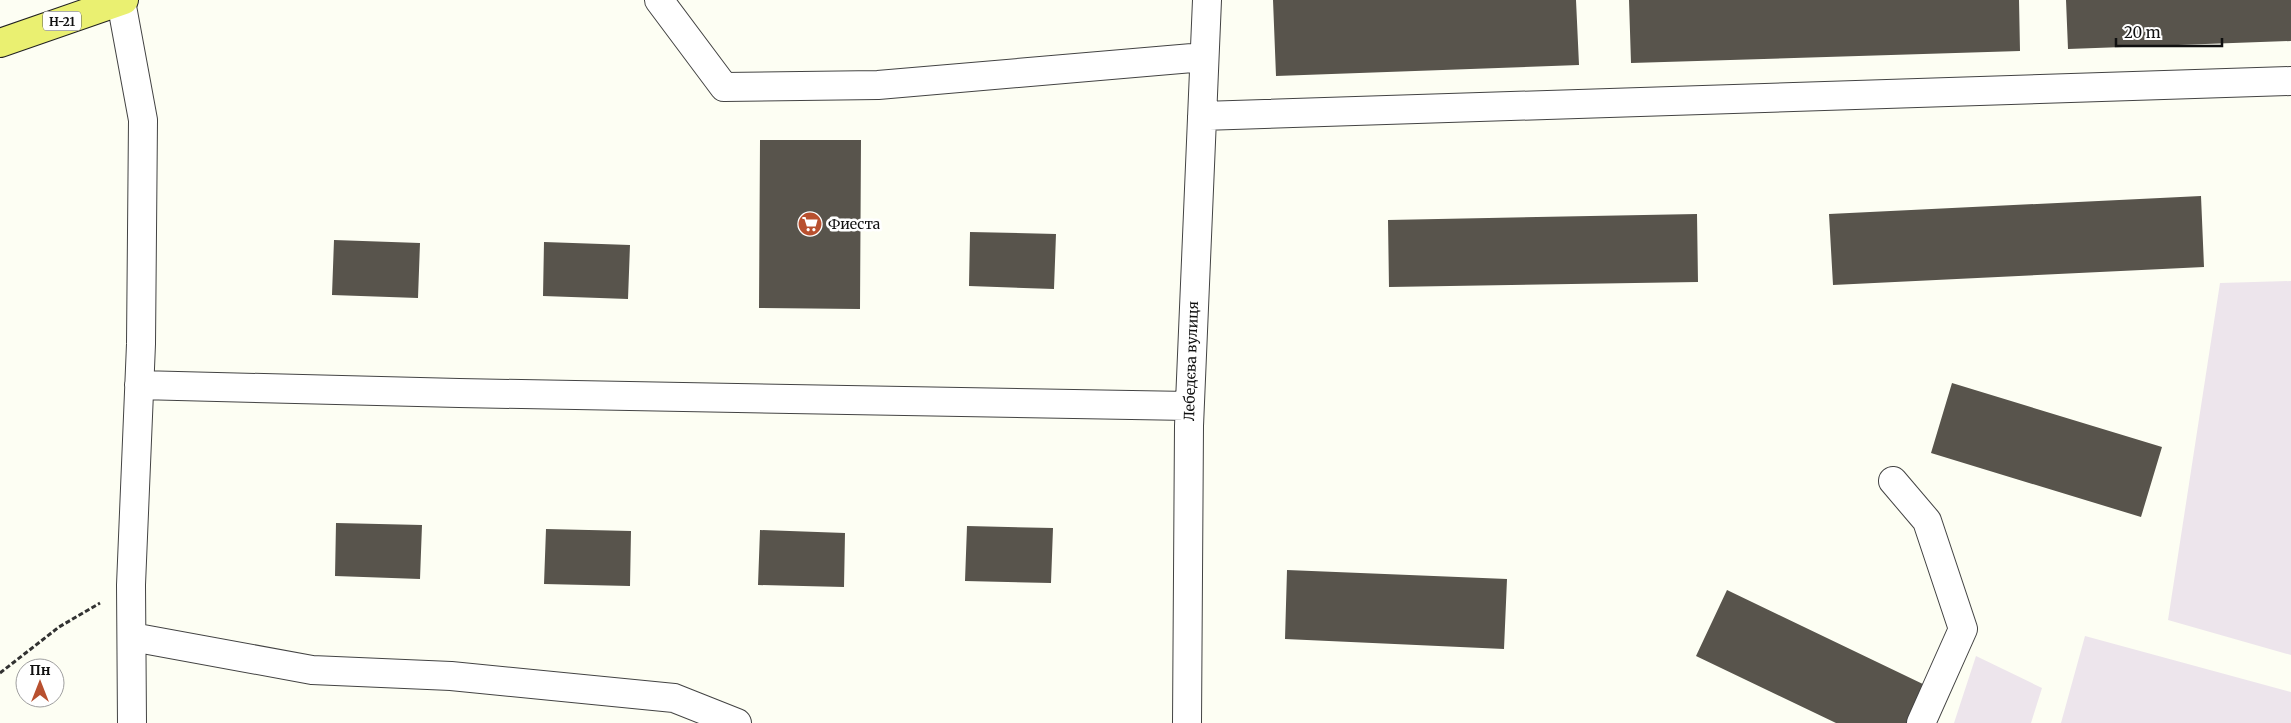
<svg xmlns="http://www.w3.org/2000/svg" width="2291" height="723" viewBox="0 0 2291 723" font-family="Merriweather,serif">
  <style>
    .industrial { fill: #ede5ec }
    .building { fill: #58544c }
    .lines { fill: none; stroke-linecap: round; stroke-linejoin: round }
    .minor-casing { stroke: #434343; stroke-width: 30 }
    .major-casing { stroke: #212121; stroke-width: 30 }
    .path { stroke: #323232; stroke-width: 3; stroke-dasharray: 5 2.5; stroke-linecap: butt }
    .minor { stroke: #fff; stroke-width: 28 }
    .major { stroke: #eaf071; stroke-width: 28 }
    .labels { text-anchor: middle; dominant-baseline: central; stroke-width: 5; stroke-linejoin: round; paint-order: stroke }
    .shield { fill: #fff; stroke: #585858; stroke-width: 1 }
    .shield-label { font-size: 12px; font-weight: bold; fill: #101010 }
    .poi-label { font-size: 14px; fill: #101010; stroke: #fff; text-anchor: start }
    .street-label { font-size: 14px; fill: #101010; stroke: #fff }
  </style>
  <rect width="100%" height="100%" fill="#fdfef3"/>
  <path class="industrial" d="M2291,281V655L2168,620L2220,283Z
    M2085,636L2291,692V723H2061Z
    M1976,656L2042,688L2031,723H1954Z"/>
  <path class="building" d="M1273,0H1576L1579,65L1276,76Z
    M1629,0H2019L2020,51L1631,63Z
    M2066,0H2291V41L2068,49Z
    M760,140H861L860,309L759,308Z
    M2201,196L2204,267L1833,285L1829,214Z
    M1697,214L1698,282L1389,287L1388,220Z
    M970,232L1056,234L1054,289L969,286Z
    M334,240L420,243L418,298L332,295Z
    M544,242L630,245L628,299L543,296Z
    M1952,383L2162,447L2141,517L1931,453Z
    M336,523L422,525L420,579L335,576Z
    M967,526L1053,528L1051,583L965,581Z
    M546,529L631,531L630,586L544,584Z
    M760,530L845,533L844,587L758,585Z
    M1287,570L1507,579L1504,649L1285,639Z
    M1727,590L1927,686L1909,723H1836L1696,656Z"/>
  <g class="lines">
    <defs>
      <path id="minor" d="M659,0L724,87L878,85L1204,57
        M121,1L143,120L141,344L131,585L132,723
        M1202,116L2291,81
        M139,385L459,393L1189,406
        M1893,481L1927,521L1963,629L1921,723
        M132,637L312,670L451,676L674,698L737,723
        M1187,723L1189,426L1207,0"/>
      <path id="major" d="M0,43L124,0"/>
    </defs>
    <use href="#minor" class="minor-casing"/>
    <use href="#major" class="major-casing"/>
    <path class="path" d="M0,673L59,627L100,603"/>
    <use href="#minor" class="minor"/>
    <use href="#major" class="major"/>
  </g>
  <defs>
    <symbol id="supermarket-disc" viewBox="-11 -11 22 22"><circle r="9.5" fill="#b8502f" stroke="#fff"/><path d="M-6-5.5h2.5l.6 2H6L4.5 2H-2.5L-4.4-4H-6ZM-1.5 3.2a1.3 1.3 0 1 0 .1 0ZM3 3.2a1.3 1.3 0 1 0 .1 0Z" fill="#fff"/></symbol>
  </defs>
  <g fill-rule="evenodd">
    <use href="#supermarket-disc" x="796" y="210" width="28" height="28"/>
  </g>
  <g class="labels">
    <rect class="shield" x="43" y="11.5" width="38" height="19" rx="4"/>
    <g class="shield-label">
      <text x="62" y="21">Н-21</text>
    </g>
    <g class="poi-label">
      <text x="828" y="224">Фиеста</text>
    </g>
    <g class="street-label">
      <text transform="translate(1191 361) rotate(-88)">Лебедєва вулиця</text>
    </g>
  </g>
  <g transform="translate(40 683)"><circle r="24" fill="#ffffff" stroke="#9f9f9f"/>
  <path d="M0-4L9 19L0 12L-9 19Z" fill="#b8502f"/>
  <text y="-8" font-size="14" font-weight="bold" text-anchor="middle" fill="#101010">Пн</text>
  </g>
  <path d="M2116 38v8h106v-8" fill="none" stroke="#101010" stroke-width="2.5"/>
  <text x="2124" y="38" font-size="15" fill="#101010" stroke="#ffffff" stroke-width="4" paint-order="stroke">20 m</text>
</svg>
